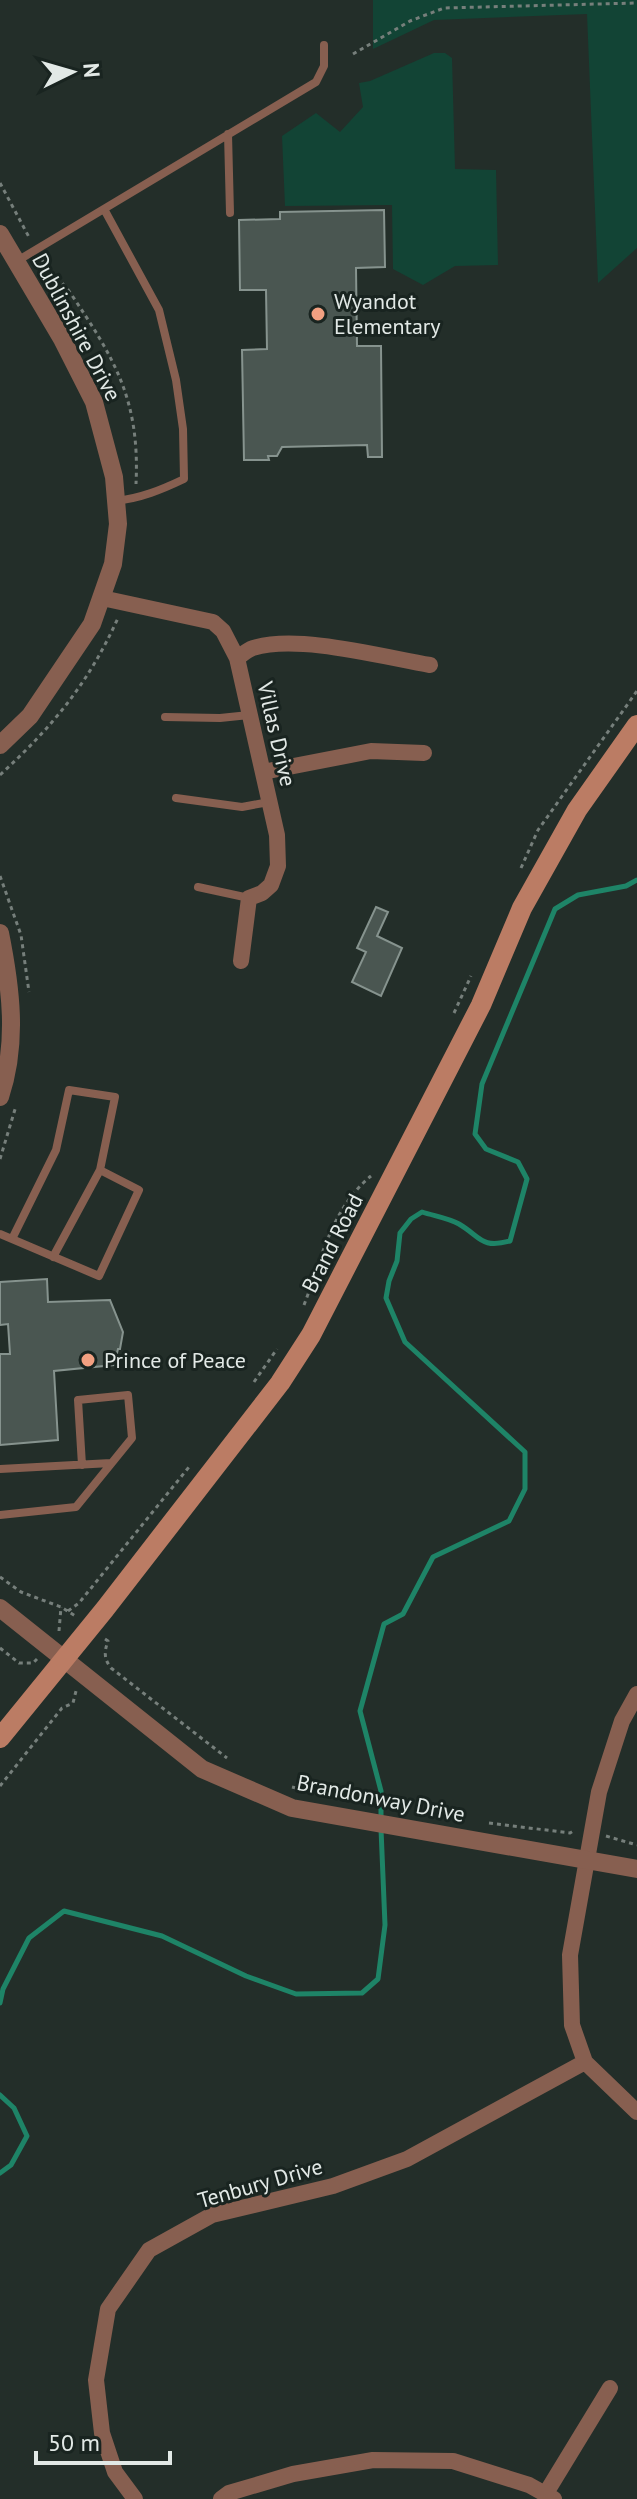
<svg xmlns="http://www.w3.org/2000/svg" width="637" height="2499" viewBox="0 0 637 2499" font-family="'PT Sans',sans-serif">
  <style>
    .green { fill: #124435 }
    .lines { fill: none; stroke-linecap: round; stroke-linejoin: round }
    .stream { stroke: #1e8467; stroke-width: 5 }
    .building { fill: #4a5651; stroke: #86938e; stroke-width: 2 }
    .path { stroke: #767f7b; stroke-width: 3; stroke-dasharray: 4 4; stroke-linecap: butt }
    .service { stroke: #875f50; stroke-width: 8 }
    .minor { stroke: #875f50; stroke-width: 16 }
    .tertiary { stroke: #875f50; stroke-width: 18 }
    .secondary { stroke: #bb7c64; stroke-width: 20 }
    .poi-dot { fill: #f2a081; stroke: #192420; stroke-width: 3 }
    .labels { text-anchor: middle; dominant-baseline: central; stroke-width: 6; stroke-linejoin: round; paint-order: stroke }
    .poi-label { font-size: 22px; fill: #e2e9e6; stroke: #192420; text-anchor: start }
    .street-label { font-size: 22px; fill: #e2e9e6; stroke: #192420 }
  </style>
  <rect width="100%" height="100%" fill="#232e29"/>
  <path class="green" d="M373,0H637V248L598,283L587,14L434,20L373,49Z
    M434,53H445L452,58L455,169L496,170L498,265L455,266L423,285L393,269L392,205L285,206L282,136L316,113L340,132L363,107L359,83L370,81Z"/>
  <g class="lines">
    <path class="stream" d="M381,1819V1791L360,1711L384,1624L403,1614L433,1557L509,1521L525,1489V1452L405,1342L386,1298L389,1281L397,1261L400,1233L411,1219L422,1212C434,1216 448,1218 459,1224C481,1237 481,1249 510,1241L527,1179L518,1162L486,1149L475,1134L482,1084L555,909L578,895L626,886L637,880
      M0,2003L3,1989L29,1938L64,1911L162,1936L246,1976L296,1994L362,1993L378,1979L385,1925L381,1829
      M0,2095L14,2108L27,2136L11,2165L0,2173"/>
  </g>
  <path class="building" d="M384,210L385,267L356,268L357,346H381L382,457H368L367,445L282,447L277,456H268L269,460H244L242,350L267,349L266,290H240L239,220L280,219V212Z
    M376,907L388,912L377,936L402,948L381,996L352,982L366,952L357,948Z
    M47,1279L48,1302L110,1300L123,1332L120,1349H118L114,1365L54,1371L58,1440L0,1445V1354H10L8,1324L0,1325V1282Z"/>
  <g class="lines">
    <path class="path" d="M353,54L410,21L444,8L637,3
      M0,183L30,239
      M42,259C48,274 61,279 69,291C115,359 140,400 136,484
      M0,775C53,726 88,684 118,618
      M521,868L538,830L637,691
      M0,876L21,935L29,992
      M454,1013L471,976
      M0,1159L16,1106
      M304,1305C322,1258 331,1209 371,1176
      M254,1382L277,1349
      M0,1577L21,1592L61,1607L77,1617
      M68,1611L79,1603L189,1467
      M59,1631L61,1607
      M105,1639L108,1641C104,1652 104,1659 111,1668L227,1758
      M0,1648L19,1663H33L37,1659
      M0,1786L62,1708L73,1703L76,1691
      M292,1787L308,1791
      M489,1823L570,1833L575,1830
      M606,1836L637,1845"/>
    <path class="service" d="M228,134L230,213
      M104,209L159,310L176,380L183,429L184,479C161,490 141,498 116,501
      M17,261L316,82L324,66V45
      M165,717L220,718L249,715
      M176,798L242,807L269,802
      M198,887L249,898
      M0,1234L99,1276L139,1190L100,1170L115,1097L69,1090L56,1150L12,1239
      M53,1257L100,1170
      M0,1469L111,1463
      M0,1515L76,1507L132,1438L128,1395L78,1400L82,1465"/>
    <path class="minor" d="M102,598L213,622L223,631L237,658L277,835L278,866L271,885L262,893L249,898L241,961
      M237,658C242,655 247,650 253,648C298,634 383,657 430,665
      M263,772L371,751L424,753
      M637,1694L622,1721L599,1792L570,1955L572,2025L585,2062L637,2112
      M546,2493L610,2388
      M135,2499L115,2472L102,2433L96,2380L108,2309L149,2250L212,2215L333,2186L407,2159L585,2062
      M221,2499L229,2493L293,2474L373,2460L453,2461L529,2485L554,2499"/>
    <path class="tertiary" d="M0,234L62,339L94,402L114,477L118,524L113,564L92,624L30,716L0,745
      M0,933C11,988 18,1043 0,1097
      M0,1608L202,1769L292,1808L637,1869"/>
    <path class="secondary" d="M0,1738L105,1609L280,1383L311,1335L481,1005L522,908L577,810L637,725"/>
  </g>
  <g class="poi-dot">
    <circle cx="318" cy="314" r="8"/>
    <circle cx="88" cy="1360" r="8"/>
  </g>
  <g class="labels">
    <g class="poi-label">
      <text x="334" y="301">Wyandot<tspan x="334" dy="25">Elementary</tspan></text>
      <text x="104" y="1360">Prince of Peace</text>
    </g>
    <g class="street-label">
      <text transform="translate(77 327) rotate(62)">Dublinshire Drive</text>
      <text transform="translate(277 734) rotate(77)">Villas Drive</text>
      <text transform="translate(332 1243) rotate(-63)">Brand Road</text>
      <text transform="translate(381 1798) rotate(11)">Brandonway Drive</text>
      <text transform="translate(260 2183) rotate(-16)">Tenbury Drive</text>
    </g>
  </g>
  <g transform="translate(72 72) rotate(85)" stroke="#192420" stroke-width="6" paint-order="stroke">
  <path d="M0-6L14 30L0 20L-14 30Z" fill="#e2e9e6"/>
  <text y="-12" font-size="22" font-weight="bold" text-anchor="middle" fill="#e2e9e6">N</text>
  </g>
  <path d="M36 2451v12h134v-12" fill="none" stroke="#e2e9e6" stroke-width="4"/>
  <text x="48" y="2451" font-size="24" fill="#e2e9e6" stroke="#192420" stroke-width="6" paint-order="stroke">50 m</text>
</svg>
